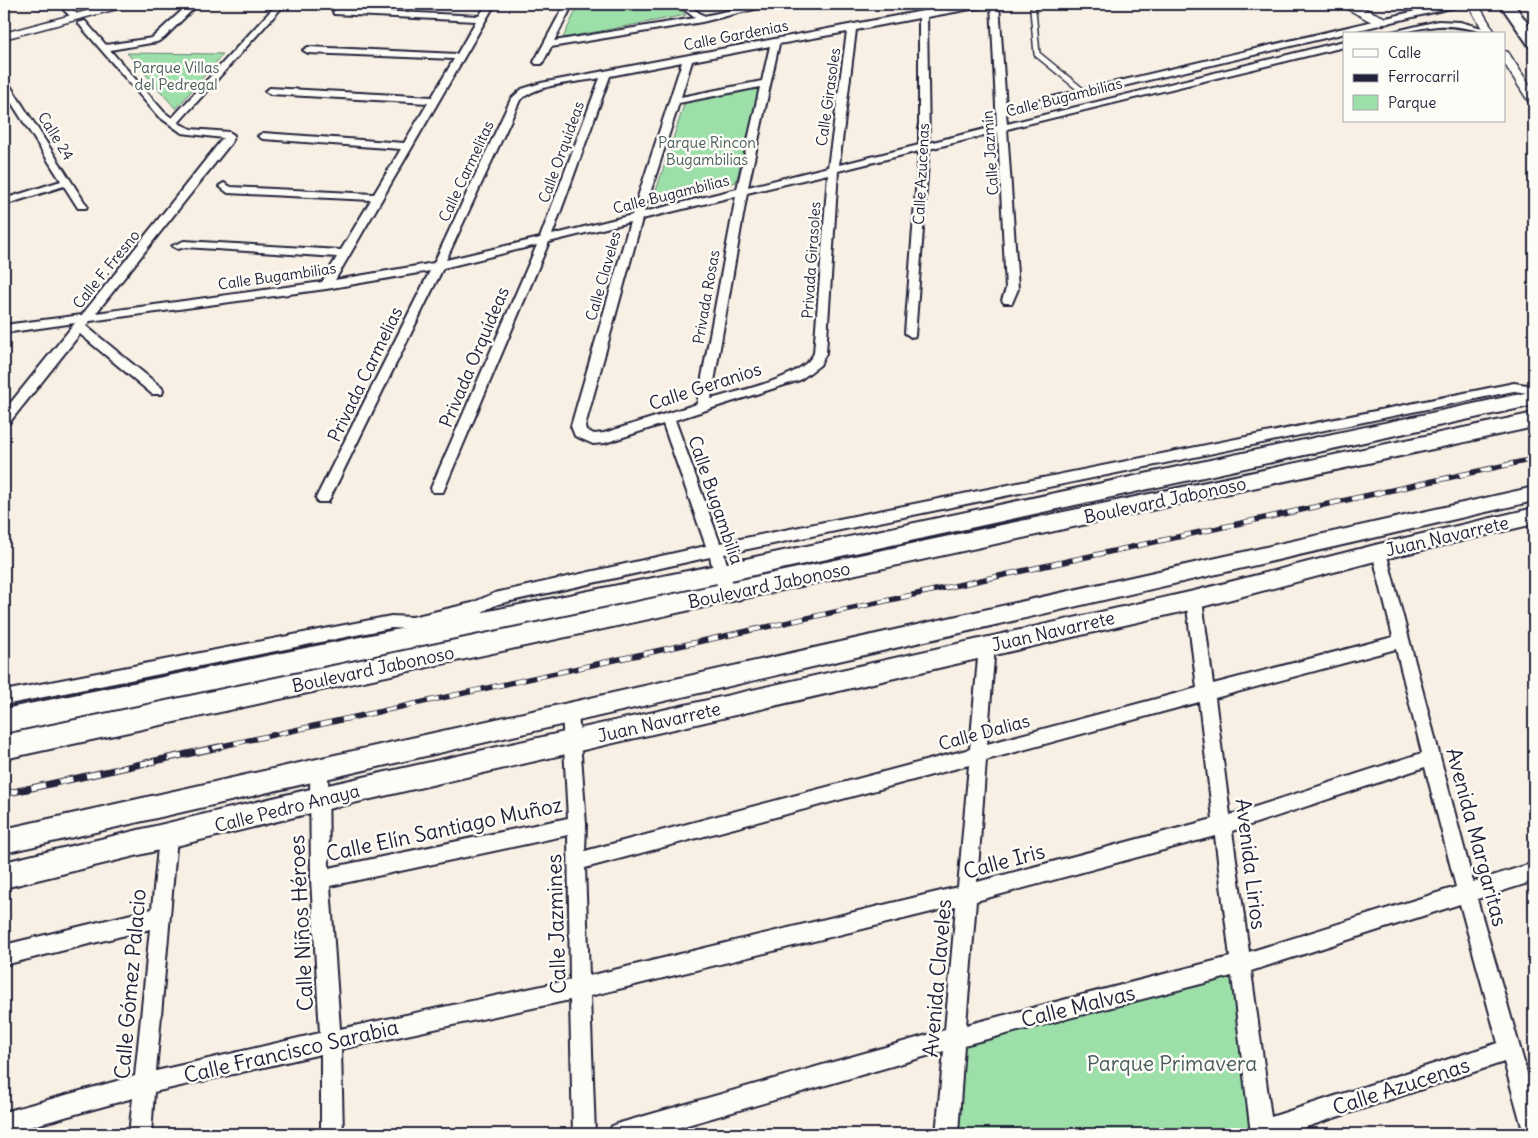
<svg xmlns="http://www.w3.org/2000/svg" width="1538" height="1138" viewBox="0 0 1538 1138" font-family="Delius,sans-serif">
  <style>
    .green { fill: #9ddfa9; stroke: #608072 }
    .lines { fill: none; stroke-linecap: round; stroke-linejoin: round }
    .service-casing { stroke: #22223b; stroke-width: 8 }
    .minor-casing { stroke: #22223b; stroke-width: 4 }
    .tertiary-casing { stroke: #22223b; stroke-width: 3 }
    .secondary-casing { stroke: #22223b; stroke-width: 4 }
    .primary-casing { stroke: #22223b; stroke-width: 4 }
    .trunk-casing { stroke: #22223b; stroke-width: 4 }
    .service { stroke: #fdfcf7; stroke-width: 5 }
    .minor { fill: #fdfcf7; fill-rule: evenodd }
    .tertiary { fill: #fdfcf7; fill-rule: evenodd }
    .secondary { fill: #fdfcf7; fill-rule: evenodd }
    .primary { fill: #fdfcf7; fill-rule: evenodd }
    .trunk { fill: #fdfcf7; fill-rule: evenodd }
    .rail-far1-casing { stroke: #22223b; stroke-width: 5.5 }
    .rail-casing { stroke: #22223b; stroke-width: 7 }
    .rail-far1 { stroke: #fdfcf7; stroke-width: 4; stroke-dasharray: 11; stroke-linecap: butt }
    .rail { stroke: #fdfcf7; stroke-width: 5; stroke-dasharray: 14; stroke-linecap: butt }
    .labels { text-anchor: middle; dominant-baseline: central; stroke-width: 5; stroke-linejoin: round; paint-order: stroke }
    .far-street-label { font-size: 15px; fill: #22223b; stroke: #fdfcf7 }
    .far-park-label { font-size: 15px; fill: #475b5c; stroke: #fdfcf7 }
    .street-label { font-size: 18px; fill: #22223b; stroke: #fdfcf7 }
    .near-street-label { font-size: 21px; fill: #22223b; stroke: #fdfcf7 }
    .near-park-label { font-size: 21px; fill: #475b5c; stroke: #fdfcf7 }
  </style>
  <rect width="100%" height="100%" fill="#f8f0e4"/>
  <filter id="ink" filterUnits="userSpaceOnUse"><feTurbulence type="fractalNoise" baseFrequency=".02" numOctaves="2"/><feDisplacementMap in="SourceGraphic" scale="10" xChannelSelector="R" yChannelSelector="G"/><feConvolveMatrix kernelMatrix="1 2 1 2 8 2 1 2 1" color-interpolation-filters="sRGB"/></filter>
  <g filter="url(#ink)">
    <path class="green" d="M579,4H672L686,15L563,38Z
      M127,53L223,54L176,109Z
      M760,87L736,182L652,203L685,102Z
      M1233,975L1252,1134H957L961,1044Z"/>
    <g class="lines">
      <defs>
        <path id="service" d="M1347,4L1387,21
          M1349,7L1379,23
          M1033,10L1037,54L1085,93"/>
        <path id="minor" d="M58,4H67L80,17L73,19Z
          M189,4H198L164,38L157,42L110,50L164,112L172,118L277,4H285L178,123L191,129L229,132L234,135L231,143L96,313L322,282L337,257L185,247L178,249L172,246L184,241L341,250L371,200L228,193L219,186L224,183L231,187L374,194L401,149L263,139L258,136L263,133L404,143L428,103L270,94L265,91L270,88L432,97L454,59L308,53L303,50L308,47L457,54L476,21L334,14L333,12L337,9L479,16L487,4H495L335,280L434,263L511,99L522,89L541,83L923,11L970,4H986L982,7L927,17L929,143L997,126L991,4H999L1006,108L1445,4H1459L1455,7L1006,114L1007,124L1344,41V47L1007,129L1018,289L1012,303H1004L1002,300L1006,289L998,132L929,149L915,336L911,337L905,333L919,151L838,171L826,353L820,365L800,380L675,420L720,543L1514,383L1534,386V394L1514,391L724,554L733,585L730,589L725,591L720,589L717,585L710,557L498,604C492,607 484,610 479,615C471,622 467,636 453,632L451,627L456,620L431,625L439,628L441,633L439,638L433,640L410,629L391,628L4,705V691L391,616L412,617L472,603L495,593L706,546L663,424L605,443L593,444L575,436L571,426L630,222L549,242L443,492H433L431,488L537,245L443,268L328,502H318L316,498L430,271L326,289L90,321L86,326L162,388L163,391L162,394H152L80,334L9,423L4,425V411L75,323L4,333V325L82,315L223,138L182,133L158,116L78,23L85,21L106,45L152,38ZM919,18V145L839,165L856,30ZM847,32L828,167L748,187L779,44ZM770,46L762,81L681,97L692,61ZM682,62L632,215L552,235L610,76ZM600,78L540,238L446,260L520,100C540,83 575,83 600,78ZM760,87L737,189L644,212L679,103ZM828,174L814,353C802,379 737,391 711,399L747,193ZM736,196L697,404L604,433L594,434L586,430L585,426L642,219Z
          M565,4H573L554,41L695,18L677,4H686L704,16L760,4H775L702,22L551,47L542,64H536L534,62Z
          M1438,21L1460,22L1493,31L1489,34C1472,29 1456,25 1438,26C1420,27 1403,34 1384,34Z
          M4,81L9,84L87,206L86,208H78L64,186L4,205V199L61,181L4,91Z
          M1379,546L1384,548L1386,552L1473,882L1534,863V881L1477,899L1534,1097V1134H1524L1504,1062L1285,1134H1251L1232,976L964,1045L958,1134H936L944,1051L656,1134H609L612,1126L620,1123L945,1030L956,906L590,996L595,1134H573L570,1000L341,1049L343,1134H321V1054L154,1092L151,1134H129L133,1098L4,1134V1112L135,1076L150,929L4,965V945L152,909L159,837L162,831L168,828L174,831L177,837L156,1071L320,1033L311,879L310,770L313,764L319,762L325,764L328,770L329,868L568,818L562,712L564,707L570,705L576,707L578,712L586,825L585,851L970,749L979,646L981,641L987,639L993,641L995,646L987,744L1197,688L1186,600L1189,596L1194,594L1199,596L1202,600L1213,684L1393,637L1372,552L1374,548ZM1396,649L1422,753L1230,815L1215,698ZM1199,702L1213,819L977,882L986,760ZM969,765L958,887L589,976L585,868ZM1425,767L1456,887L1249,952L1232,831ZM568,835L570,980L340,1029L330,886ZM1215,836L1230,957L966,1025L976,901ZM1460,904L1498,1043L1271,1117L1251,971Z"/>
        <path id="tertiary" d="M113,4H129L128,6L4,39V33Z
          M1468,4H1478L1496,34H1485Z
          M1504,51L1508,52L1534,92V105L1530,104L1504,63Z"/>
        <path id="secondary" d="M1534,487V501L4,853V829Z
          M1534,508V524L1379,560L1194,609L319,811L4,888V862L319,787L1194,591L1379,544Z"/>
        <path id="primary" d="M1534,391V405L722,582L4,733V709L722,564Z
          M1534,413V427L4,759V735Z"/>
        <path id="trunk" d="M1500,4H1514L1534,33V47L1529,46Z"/>
      </defs>
      <use href="#service" class="service-casing"/>
      <use href="#minor" class="minor-casing"/>
      <use href="#tertiary" class="tertiary-casing"/>
      <use href="#secondary" class="secondary-casing"/>
      <use href="#primary" class="primary-casing"/>
      <use href="#trunk" class="trunk-casing"/>
      <use href="#service" class="service"/>
      <use href="#minor" class="minor"/>
      <use href="#tertiary" class="tertiary"/>
      <use href="#secondary" class="secondary"/>
      <use href="#primary" class="primary"/>
      <use href="#trunk" class="trunk"/>
      <defs>
        <path id="rail-far1" d="M213,748L1534,459"/>
        <path id="rail" d="M4,794L219,747"/>
      </defs>
      <use href="#rail-far1" class="rail-far1-casing"/>
      <use href="#rail" class="rail-casing"/>
      <use href="#rail-far1" class="rail-far1"/>
      <use href="#rail" class="rail"/>
    </g>
  </g>
  <g class="labels">
    <g class="far-street-label">
      <text transform="translate(736 35) rotate(-11)">Calle Gardenias</text>
      <text transform="translate(828 97) rotate(-82)">Calle Girasoles</text>
      <text transform="translate(1064 97) rotate(-14)">Calle Bugambilias</text>
      <text transform="translate(56 136) rotate(58)">Calle 24</text>
      <text transform="translate(561 152) rotate(-70)">Calle Orquídeas</text>
      <text transform="translate(990 153) rotate(-94)">Calle Jazmín</text>
      <text transform="translate(466 171) rotate(-65)">Calle Carmelitas</text>
      <text transform="translate(921 174) rotate(-87)">Calle Azucenas</text>
      <text transform="translate(671 194) rotate(-14)">Calle Bugambilias</text>
      <text transform="translate(811 260) rotate(-86)">Privada Girasoles</text>
      <text transform="translate(106 269) rotate(-51)">Calle F. Fresno</text>
      <text transform="translate(277 276) rotate(-8)">Calle Bugambilias</text>
      <text transform="translate(603 276) rotate(-74)">Calle Claveles</text>
      <text transform="translate(706 297) rotate(-80)">Privada Rosas</text>
    </g>
    <g class="far-park-label">
      <text x="176" y="67">Parque Villas<tspan x="176" dy="17">del Pedregal</tspan></text>
      <text x="707" y="142">Parque Rincon<tspan x="707" dy="17">Bugambilias</tspan></text>
    </g>
    <g class="street-label">
      <text transform="translate(474 357) rotate(-67)">Privada Orquídeas</text>
      <text transform="translate(365 374) rotate(-64)">Privada Carmelias</text>
      <text transform="translate(705 386) rotate(-18)">Calle Geranios</text>
      <text transform="translate(716 500) rotate(71)">Calle Bugambilia</text>
      <text transform="translate(1165 500) rotate(-12)">Boulevard Jabonoso</text>
      <text transform="translate(1447 536) rotate(-13)">Juan Navarrete</text>
      <text transform="translate(769 585) rotate(-12)">Boulevard Jabonoso</text>
      <text transform="translate(1053 631) rotate(-13)">Juan Navarrete</text>
      <text transform="translate(373 669) rotate(-12)">Boulevard Jabonoso</text>
      <text transform="translate(659 722) rotate(-13)">Juan Navarrete</text>
      <text transform="translate(984 732) rotate(-15)">Calle Dalias</text>
      <text transform="translate(287 808) rotate(-14)">Calle Pedro Anaya</text>
    </g>
    <g class="near-street-label">
      <text transform="translate(444 829) rotate(-12)">Calle Elín Santiago Muñoz</text>
      <text transform="translate(1477 837) rotate(75)">Avenida Margaritas</text>
      <text transform="translate(1004 861) rotate(-15)">Calle Iris</text>
      <text transform="translate(1251 864) rotate(83)">Avenida Lirios</text>
      <text transform="translate(301 923) rotate(-93)">Calle Niños Héroes</text>
      <text transform="translate(556 924) rotate(-92)">Calle Jazmines</text>
      <text transform="translate(937 978) rotate(-85)">Avenida Claveles</text>
      <text transform="translate(130 984) rotate(-85)">Calle Gómez Palacio</text>
      <text transform="translate(1078 1006) rotate(-14)">Calle Malvas</text>
      <text transform="translate(291 1051) rotate(-13)">Calle Francisco Sarabia</text>
      <text transform="translate(1401 1086) rotate(-18)">Calle Azucenas</text>
    </g>
    <g class="near-park-label">
      <text x="1172" y="1063">Parque Primavera</text>
    </g>
  </g>
  <rect width="1538" height="1138" fill="none" stroke="#fdfcf7" stroke-width="20"/>
  <rect x="10" y="10" width="1518" height="1118" fill="none" stroke="#22223b" stroke-width="2" filter="url(#ink)"/>
  <rect x="1343" y="32" width="162" height="90" fill="#fdfcf7" stroke="#a5a5ac"/>
  <rect x="1353" y="49" width="25" height="8" fill="#fdfcf7" stroke="#a5a5ac"/>
  <text x="1388" y="58" font-size="15" fill="#22223b">Calle</text>
  <rect x="1353" y="74" width="25" height="8" fill="#22223b" stroke="#a5a5ac"/>
  <text x="1388" y="82" font-size="15" fill="#22223b">Ferrocarril</text>
  <rect x="1353" y="95" width="25" height="15" fill="#9ddfa9" stroke="#a5a5ac"/>
  <text x="1388" y="108" font-size="15" fill="#22223b">Parque</text>
</svg>
